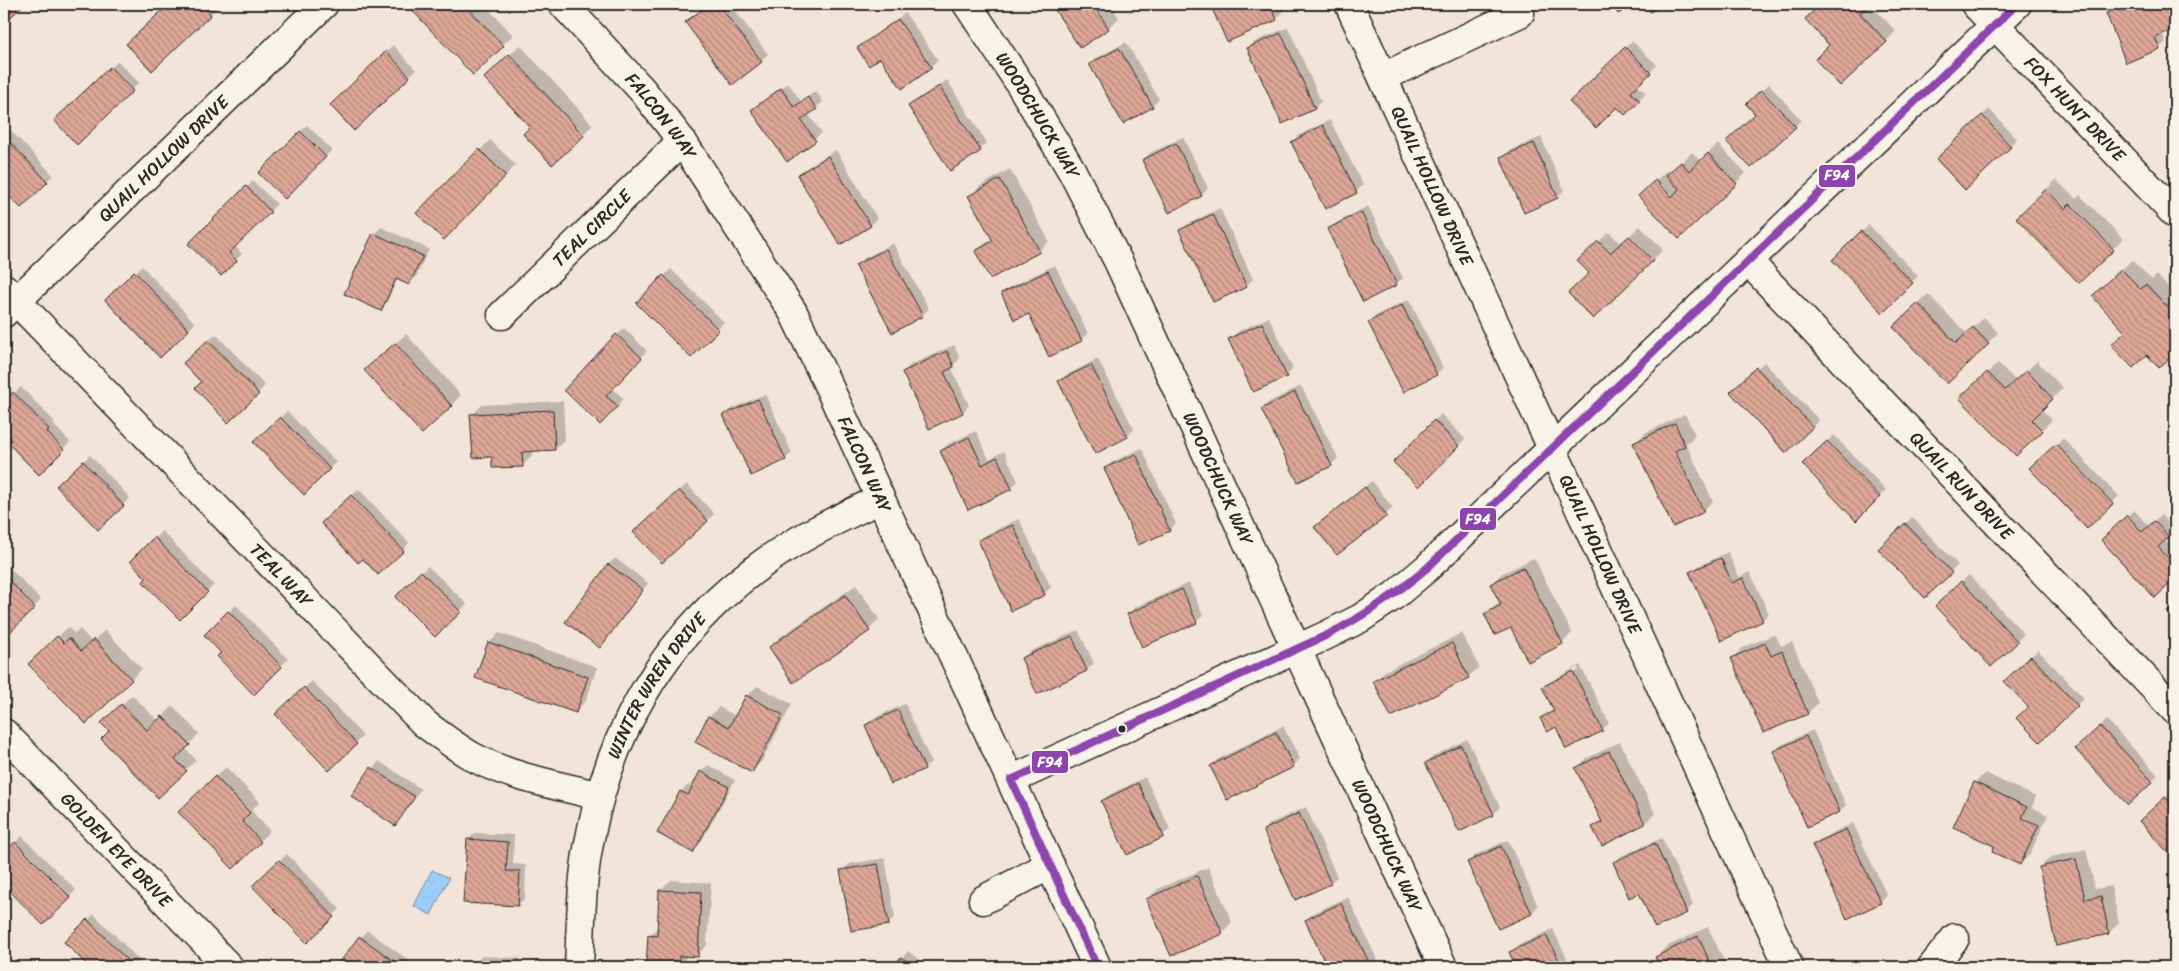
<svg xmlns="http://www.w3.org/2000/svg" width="2179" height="971" viewBox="0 0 2179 971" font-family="Sriracha,sans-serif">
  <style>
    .water { fill: url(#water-ripples); stroke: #6f8da7 }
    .shadow { fill: #0003; fill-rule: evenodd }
    .building { fill: url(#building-back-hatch); stroke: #2b2b2b }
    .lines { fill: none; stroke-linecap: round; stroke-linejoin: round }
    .minor-casing { stroke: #2b2b2b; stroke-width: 31 }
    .minor { stroke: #f7f3e8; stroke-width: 28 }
    .bus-1-casing { stroke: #f7f3e8; stroke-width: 11 }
    .bus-1 { stroke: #8e44ad; stroke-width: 8 }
    .bus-dot { fill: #2b2b2b; stroke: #f7f3e8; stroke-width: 2 }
    .labels { text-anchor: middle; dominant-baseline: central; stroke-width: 4.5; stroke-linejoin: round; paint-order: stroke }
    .street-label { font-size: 18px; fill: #2b2b2b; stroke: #f7f3e8 }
    .line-badge { stroke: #f7f3e8; stroke-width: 2 }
    .badge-label { font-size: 14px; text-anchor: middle; font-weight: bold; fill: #fff }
  </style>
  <defs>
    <pattern id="water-ripples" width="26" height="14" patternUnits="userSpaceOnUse" patternTransform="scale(1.25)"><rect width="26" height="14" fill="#9dcefa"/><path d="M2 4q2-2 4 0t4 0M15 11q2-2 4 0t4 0" fill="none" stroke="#87b1d6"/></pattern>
    <pattern id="building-back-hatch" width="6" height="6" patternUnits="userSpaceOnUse" patternTransform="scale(1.25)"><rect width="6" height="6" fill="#dea797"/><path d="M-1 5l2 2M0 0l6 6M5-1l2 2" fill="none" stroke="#b4887b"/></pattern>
  </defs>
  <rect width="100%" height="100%" fill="#f2e4d8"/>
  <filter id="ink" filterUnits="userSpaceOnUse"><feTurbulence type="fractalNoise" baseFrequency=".02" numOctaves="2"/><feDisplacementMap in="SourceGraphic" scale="10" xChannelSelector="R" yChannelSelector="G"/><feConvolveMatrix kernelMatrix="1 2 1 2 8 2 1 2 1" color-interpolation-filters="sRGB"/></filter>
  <g filter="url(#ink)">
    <path class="water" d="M432,870L449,878L431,915L414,906Z"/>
    <path class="shadow" d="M171,4H214L217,8L152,69L135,37Z
      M416,4H484L513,35L473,73L412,8Z
      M709,4H730L768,54L761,61L687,23Z
      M1053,4H1110L1119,18L1108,28L1080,46Z
      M1211,4H1285L1287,8L1276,19L1227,40Z
      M1822,4H1870L1896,31L1886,42L1807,19Z
      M2120,4H2175V28L2162,33L2166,42L2159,48L2107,13Z
      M905,13L938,60L902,88L880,57L858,48Z
      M1288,27L1321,101L1315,108L1282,123L1249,48L1256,41Z
      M1632,41L1657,65L1637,85L1646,93L1625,113L1617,105L1571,102Z
      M1126,42L1159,99L1152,106L1091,64L1097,58Z
      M393,45L416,70L354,129L331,105Z
      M520,45L593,125L552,163L496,68Z
      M118,61L139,83L77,143L55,120Z
      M947,80L987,143L950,169L910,106Z
      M788,83L801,101L816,91L823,102L808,114L822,133L787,160L752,110Z
      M1769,84L1801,120L1795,126L1757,114L1748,104Z
      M1989,109L2017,139L1965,188L1944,152Z
      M1330,120L1363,185L1356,192L1292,142L1299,135Z
      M4,123L53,175L21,206L4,187Z
      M307,125L332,150L285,197L260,173Z
      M1183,137L1208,188L1202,195L1169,211L1143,160L1150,153Z
      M1541,137L1564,190L1558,197L1525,211L1502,158L1509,151Z
      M490,140L516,165L444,238L418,213Z
      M1718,144L1746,173L1679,237L1650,186L1666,171L1670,174L1692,152L1700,161Z
      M836,150L877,218L871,225L841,243L799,176L805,169Z
      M1010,169L1049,241L1039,251H976L992,238L970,196L980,186Z
      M2056,180L2076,199L2080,195L2123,239L2079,281L2018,218Z
      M253,181L277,204L235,246L242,254L221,275L190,244Z
      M1368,206L1403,278L1396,284L1329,229L1336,223Z
      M1220,208L1253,279L1246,286L1181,231L1188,224Z
      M1869,225L1918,276L1883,311L1833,260Z
      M1640,226L1663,250L1593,317L1589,251L1609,232L1621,244Z
      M381,227L429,249L416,277L409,284L398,278L387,302L380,309L374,234Z
      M893,243L929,309L922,315L857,266L863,259Z
      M2132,260L2152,280L2157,275L2175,295V351L2159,366L2127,331L2103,286Z
      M1055,265L1088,334L1081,340L1029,312L1003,293L1010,287Z
      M142,266L195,323L189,330L106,300Z
      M671,269L724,322L691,356L637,303Z
      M1928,294L1967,334L1984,317L1998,333L1947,383L1894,327Z
      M1409,299L1443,368L1436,374L1370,322L1377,315Z
      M1269,317L1293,369L1286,376L1230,339L1237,332Z
      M624,328L647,351L612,388L624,399L600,423L565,390Z
      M216,334L265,386L228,421L203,382L192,356Z
      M406,334L461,395L451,406L376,360Z
      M954,345L960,359L951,367L969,405L963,412L930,427L904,372L910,365Z
      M1098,359L1134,429L1128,436L1096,452L1059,382L1066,375Z
      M2037,361L2063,388L2042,409L2052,420L2042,430L1971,388L1998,363L2016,381Z
      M1764,362L1819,420L1812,427L1732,392Z
      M1301,386L1338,458L1331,465L1262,409L1269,402Z
      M21,387L55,422L53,424L70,442L39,473L4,437V403Z
      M765,394L792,453L785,459L725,416L731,409Z
      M563,401L565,439L555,449L533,450V455L523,465L493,455L472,415L482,405Z
      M287,411L336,462L304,493L255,442Z
      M1441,414L1465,439L1419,485L1394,462Z
      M1685,414L1695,435L1686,444L1713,501L1703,511L1635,443L1645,433Z
      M976,431L989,459L1004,451L1018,481L1012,488L969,509L941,451L948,444Z
      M1834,435L1886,490L1856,519L1804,464Z
      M2063,438L2119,496L2087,527L2031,468Z
      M1142,448L1176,524L1169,530L1106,468L1112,462Z
      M90,455L130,498L98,529L64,479Z
      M1372,481L1393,508L1337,554L1323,520Z
      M687,484L714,514L707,521L641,525Z
      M359,489L409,543L403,550L363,557L323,523Z
      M2134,510L2149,526L2161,515L2174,529L2164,539L2175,551V577L2155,596L2103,540Z
      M1912,517L1958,565L1925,597L1880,549Z
      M1019,519L1051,587L1044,594L980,541L987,534Z
      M162,531L214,585L180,618L131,561Z
      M1728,552L1739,577L1750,572L1769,614L1762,620L1691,573L1698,566Z
      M615,558L648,583L600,646L608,565Z
      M1534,558L1572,633L1562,643L1512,626L1486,614L1500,602L1491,584L1501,574Z
      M4,562L41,600L5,635L4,634Z
      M428,566L467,604L435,636L397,597Z
      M1969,575L2024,634L2017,641L1943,599Z
      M1189,583L1203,615L1196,622L1128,614L1135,607Z
      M856,585L879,619L869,630L793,681L770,647L780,637Z
      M236,605L288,659L254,693L222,653L205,635Z
      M68,627L75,634L80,629L92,642L105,630L142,669L86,723L40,654Z
      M1078,630L1094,663L1087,670L1038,692L1022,659L1029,652Z
      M499,633L597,667L586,701L575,711L489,643Z
      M1462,633L1479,667L1468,677L1375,681L1385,671Z
      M1775,634L1781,646L1792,642L1818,703L1808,713L1764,732L1732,658L1742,648Z
      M2038,650L2084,698L2040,741L2029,706L2006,681Z
      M1580,665L1609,723L1602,730L1556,726L1541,719L1554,709L1543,687L1550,681ZM1578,667L1579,670L1549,685V682Z
      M312,681L363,736L329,769L284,708Z
      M757,686L792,704L762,761L752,771L709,717L719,707L736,716L747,696Z
      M132,695L158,721L173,706L199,734L185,748L196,760L158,797L103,723Z
      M905,704L931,762L924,768L866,725L873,718Z
      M2107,720L2158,775L2128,804L2077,749Z
      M1283,726L1300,759L1293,766H1211L1218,759Z
      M1813,730L1846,805L1840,811L1808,825L1775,751L1781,745Z
      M1467,739L1500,807L1494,814L1427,763L1434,756Z
      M1620,742L1655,813L1645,823L1594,827L1602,819L1577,768L1587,758Z
      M379,761L421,789L394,825L353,795Z
      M708,765L735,780L700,844L693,851L681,792L688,785L693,788L701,772Z
      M226,767L260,802L251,810L270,831L233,867L190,802Z
      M1985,773L2036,797L2032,807L2048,815L2030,854L2020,864L1996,845L1975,783Z
      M1145,777L1170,829L1163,835L1127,853L1102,801L1109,795Z
      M2173,791L2175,794V858L2141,821Z
      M1306,807L1337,877L1330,883L1264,830L1271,823Z
      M1853,823L1887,896L1880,902L1813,845L1820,839Z
      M475,833L514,835L513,864L526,865L525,898L518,905L468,840Z
      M22,836L76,890L43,923L4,883V854Z
      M1662,838L1693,905L1686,912L1640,891L1615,863L1621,856Z
      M1508,840L1538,906L1532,913L1499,927L1469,862L1475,855Z
      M2086,849L2095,889L2111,886L2119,923L2109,933L2057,944L2040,867L2051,857Z
      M287,854L340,909L307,941L253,886Z
      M885,858L895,917L888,924L842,871L849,864Z
      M1208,867L1232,922L1222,933L1147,899L1158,889Z
      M671,880L711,883L707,945L697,955H688L679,967L647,966L649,936L658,927L660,891Z
      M1348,897L1380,966L1378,967H1329L1307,920L1313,913Z
      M94,914L140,961L134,967H91L66,942Z
      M1708,927L1727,967H1661L1656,957L1666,947Z
      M1553,929L1571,967H1518L1511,953L1517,946Z
      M367,930L418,967H343L340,965Z
      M908,951L929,967H895Z
      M482,956L520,958V967H475L476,963Z
      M1225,959L1228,967H1207Z"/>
    <path class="building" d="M4,4H24L4,24Z
      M169,4H201L211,15L152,71L126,44Z
      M415,4H464L504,46L473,75L410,8Z
      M710,4H718L762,62L732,85L685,22Z
      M1051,4H1100L1095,7L1109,29L1080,48Z
      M1210,4H1270L1277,20L1227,42Z
      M1612,4H1635L1618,14Z
      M1645,4H1657L1659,7L1650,12Z
      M1821,4H1870L1860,13L1887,42L1840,86L1815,59L1829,45L1805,19Z
      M2128,4H2172L2175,13V29L2155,37L2160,49L2126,63L2106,13Z
      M898,19L932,68L902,89L880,58L869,66L857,48Z
      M1281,33L1315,109L1282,124L1247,48Z
      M1625,47L1651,73L1631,92L1640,101L1625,115L1617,107L1596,128L1569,102Z
      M1119,48L1153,107L1123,124L1089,64Z
      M386,51L410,77L354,131L330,105Z
      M509,54L584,136L552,165L523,134L530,127L484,78Z
      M110,67L133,91L77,145L54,120Z
      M939,86L981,151L950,171L908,106Z
      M781,88L794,107L808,97L817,109L801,120L816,141L787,162L751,110Z
      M1761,90L1796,127L1751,168L1726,141L1755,114L1746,104Z
      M1982,115L2011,147L1965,190L1936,159Z
      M1323,125L1357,193L1325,209L1291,142Z
      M300,131L326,157L285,199L258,173Z
      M4,136L48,182L21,208L4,190Z
      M1176,143L1202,196L1169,213L1142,160Z
      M1534,143L1558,198L1524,213L1500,157Z
      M479,149L506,176L444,240L416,213Z
      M1708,153L1737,184L1679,239L1638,196L1655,180L1672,197L1679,189L1666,175L1681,162L1689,171Z
      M828,156L871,226L840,245L797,175Z
      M1000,179L1040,252L990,279L975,251L993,241L968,196Z
      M246,186L271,212L229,253L237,261L221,276L188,244Z
      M2046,189L2065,209L2070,204L2114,250L2079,283L2016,218Z
      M1361,212L1397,285L1363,302L1327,229Z
      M1213,214L1247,287L1213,302L1179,230Z
      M1861,231L1913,283L1883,313L1832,260Z
      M373,233L423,256L409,285L396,279L381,311L344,294Z
      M1629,236L1653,261L1593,319L1568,293L1589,273L1577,261L1598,241L1610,253Z
      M886,249L923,316L892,333L855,265Z
      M2121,269L2141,289L2146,284L2175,315V353L2159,368L2147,355L2133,368L2111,345L2125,332L2092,296Z
      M134,271L189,330L160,358L105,300Z
      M1048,271L1082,341L1049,357L1029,314L1014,320L1001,293Z
      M663,275L719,330L691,358L636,303Z
      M1918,303L1956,343L1973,327L1989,344L1947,384L1893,327Z
      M1402,305L1437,375L1403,392L1368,322Z
      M1262,323L1287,377L1253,392L1228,339Z
      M616,334L642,358L606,396L618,406L600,425L564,390Z
      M208,340L259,394L228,423L195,388L201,382L183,363Z
      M395,343L452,406L422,434L364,370Z
      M947,351L954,367L944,372L963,413L929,429L902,372Z
      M1091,365L1128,437L1095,454L1058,381Z
      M1756,367L1813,427L1786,453L1730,392Z
      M2026,370L2053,399L2032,420L2043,431L2016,456L1959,398L1987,372L2005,390Z
      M13,392L49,429L47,432L64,450L39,475L4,439V401Z
      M1295,392L1332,466L1298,482L1261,409Z
      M758,399L786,460L751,476L723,415Z
      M553,410L555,450L522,452L523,467L492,468V457L473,458L470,414Z
      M280,417L330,469L304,495L253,442Z
      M1434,420L1459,446L1419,487L1393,462Z
      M1675,423L1685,446L1675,451L1704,512L1673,527L1633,443Z
      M969,437L982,465L997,457L1012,489L968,510L940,451Z
      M1827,441L1880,497L1856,521L1802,464Z
      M2056,444L2113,504L2087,529L2029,468Z
      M1136,454L1170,531L1138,545L1104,468Z
      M83,461L124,506L98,530L56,486Z
      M1365,487L1387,516L1337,555L1314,527Z
      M679,490L708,521L662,563L633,532Z
      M351,495L404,551L378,575L363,559L358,563L321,523Z
      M2127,515L2142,532L2154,521L2169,537L2158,547L2175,565V579L2155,598L2101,540Z
      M1905,523L1952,573L1925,598L1878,549Z
      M1013,525L1045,595L1011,611L978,540Z
      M154,537L208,592L180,620L143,582L146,578L130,561Z
      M1721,558L1732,583L1743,578L1763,621L1721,641L1689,572Z
      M608,564L643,590L600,648L565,622Z
      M1523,567L1563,644L1528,662L1511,628L1495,635L1484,614L1501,605L1490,584Z
      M421,571L461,612L435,637L395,597Z
      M4,575L35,608L5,637L4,636Z
      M1961,581L2018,642L1991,667L1935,606Z
      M1182,589L1197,623L1142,647L1127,614Z
      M845,595L870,631L793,683L769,647Z
      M2175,604V621L2167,612Z
      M228,611L282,667L254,695L217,656L221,653L204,635Z
      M57,636L64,643L69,638L81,651L94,639L132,680L86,724L28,664Z
      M1072,636L1087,671L1037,694L1021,658Z
      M488,642L588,677L576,713L475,678Z
      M1452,643L1469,678L1391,717L1373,681Z
      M1765,643L1771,656L1782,651L1808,714L1763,733L1731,658Z
      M2031,656L2078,706L2040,742L2016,718L2028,707L2004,681Z
      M1573,671L1603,731L1566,749L1556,727L1547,732L1540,718L1554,711L1542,687Z
      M304,687L357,744L329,771L275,714Z
      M746,695L783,715L752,773L695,742L708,716L729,727Z
      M121,704L147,730L162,716L190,745L175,759L187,771L158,798L101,739L109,731L101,723Z
      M898,710L925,769L891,784L865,725Z
      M2100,726L2153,782L2128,805L2075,749Z
      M1276,732L1294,767L1227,800L1210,766Z
      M1806,736L1840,812L1807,827L1773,751Z
      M1461,745L1494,815L1459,832L1425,763Z
      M1609,751L1645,824L1602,846L1592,827L1602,822L1575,768Z
      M371,767L415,797L395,826L351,796Z
      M700,771L729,787L693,853L657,833L680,791L688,795Z
      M215,776L250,813L242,821L261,842L233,869L178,812Z
      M1974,782L2027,807L2022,818L2039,825L2020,865L1992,852L1994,846L1953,827Z
      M1138,783L1164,837L1127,855L1101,801Z
      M2165,797L2175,807V860L2139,821Z
      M1299,813L1331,884L1295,900L1263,830Z
      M1846,829L1881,903L1847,919L1812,845Z
      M467,839L508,842L506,871H520L518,906L463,903Z
      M15,842L71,898L43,925L4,885V852Z
      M1655,843L1687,913L1655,928L1639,893L1629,898L1613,862Z
      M1501,846L1532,914L1498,929L1467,862Z
      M2076,859L2085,899L2101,896L2109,934L2056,946L2039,867Z
      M279,860L334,917L307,943L252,886Z
      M878,864L889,925L851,931L840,870Z
      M1197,876L1223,934L1171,956L1146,899Z
      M659,890L701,892L698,957L679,956V967H646L648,935L657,936Z
      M1341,903L1371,967H1327L1305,920Z
      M87,919L134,967H89L64,942Z
      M1546,935L1562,967H1516L1509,952Z
      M359,936L402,967H341L338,965Z
      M1698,936L1712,967H1660L1655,957Z
      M901,957L914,967H893Z
      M474,963L514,964V967H474Z"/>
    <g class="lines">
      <defs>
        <g id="minor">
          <path id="s1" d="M563,4L643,91L682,141L793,312L829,387L1097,967"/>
          <path id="s2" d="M967,4L1020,84L1072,171L1119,263L1443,967"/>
          <path id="s3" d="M1349,4L1789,967"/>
          <path id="s4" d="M1975,4L2175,214"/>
          <path d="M1383,77L1520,13"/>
          <path id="s5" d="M1748,261L2175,710"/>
          <path id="s6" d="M4,288L424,723C441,736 457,748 475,758C513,778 558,785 599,796"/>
          <path id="s7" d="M4,313L324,4"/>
          <path id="s8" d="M502,315L682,141"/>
          <path id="s9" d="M4,733L229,967"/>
          <path d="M1011,780L1325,636L1361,618L1395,595L1427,568L2017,4"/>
          <path d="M983,900L1050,865"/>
          <path id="s10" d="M579,967C581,926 581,884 589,843C610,730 665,636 758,567C795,539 838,519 880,499"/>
          <path d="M1932,967L1955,938"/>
        </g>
      </defs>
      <use href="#minor" class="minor-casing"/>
      <use href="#minor" class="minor"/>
      <defs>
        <path id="bus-1" d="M1097,967L1011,780L1325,636C1363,617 1395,595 1427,568L2017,4"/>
      </defs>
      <use href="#bus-1" class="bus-1-casing"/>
      <use href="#bus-1" class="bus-1"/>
    </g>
  </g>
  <circle class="bus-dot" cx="1122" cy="729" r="4.5"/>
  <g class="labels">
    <g class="street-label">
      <text stroke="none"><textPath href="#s4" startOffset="145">FOX HUNT DRIVE</textPath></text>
      <text stroke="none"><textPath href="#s1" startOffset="149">FALCON WAY</textPath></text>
      <text stroke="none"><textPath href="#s2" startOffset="132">WOODCHUCK WAY</textPath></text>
      <text stroke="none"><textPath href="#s7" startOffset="222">QUAIL HOLLOW DRIVE</textPath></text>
      <text stroke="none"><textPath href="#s3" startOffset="200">QUAIL HOLLOW DRIVE</textPath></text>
      <text stroke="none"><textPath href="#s8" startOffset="125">TEAL CIRCLE</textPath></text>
      <text stroke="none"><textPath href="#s1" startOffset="554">FALCON WAY</textPath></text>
      <text stroke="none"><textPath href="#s2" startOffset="538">WOODCHUCK WAY</textPath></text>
      <text stroke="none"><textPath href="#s5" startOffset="310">QUAIL RUN DRIVE</textPath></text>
      <text stroke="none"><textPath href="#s3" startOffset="605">QUAIL HOLLOW DRIVE</textPath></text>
      <text stroke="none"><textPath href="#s6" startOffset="399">TEAL WAY</textPath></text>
      <text stroke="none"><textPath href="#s10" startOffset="298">WINTER WREN DRIVE</textPath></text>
      <text stroke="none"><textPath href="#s2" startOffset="942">WOODCHUCK WAY</textPath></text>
      <text stroke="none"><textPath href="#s9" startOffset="162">GOLDEN EYE DRIVE</textPath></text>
    </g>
  </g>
  <g class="line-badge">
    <rect x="1818" y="164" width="38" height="24" rx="5" fill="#8e44ad"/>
    <rect x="1459" y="507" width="38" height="24" rx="5" fill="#8e44ad"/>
    <rect x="1031" y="750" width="38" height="24" rx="5" fill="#8e44ad"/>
  </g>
  <g class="badge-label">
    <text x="1837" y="180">F94</text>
    <text x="1478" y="524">F94</text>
    <text x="1050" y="767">F94</text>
  </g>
  <rect width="2179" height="971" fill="none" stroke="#f7f3e8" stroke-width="20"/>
  <rect x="10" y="10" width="2159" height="951" fill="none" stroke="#2b2b2b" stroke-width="2" filter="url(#ink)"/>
</svg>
